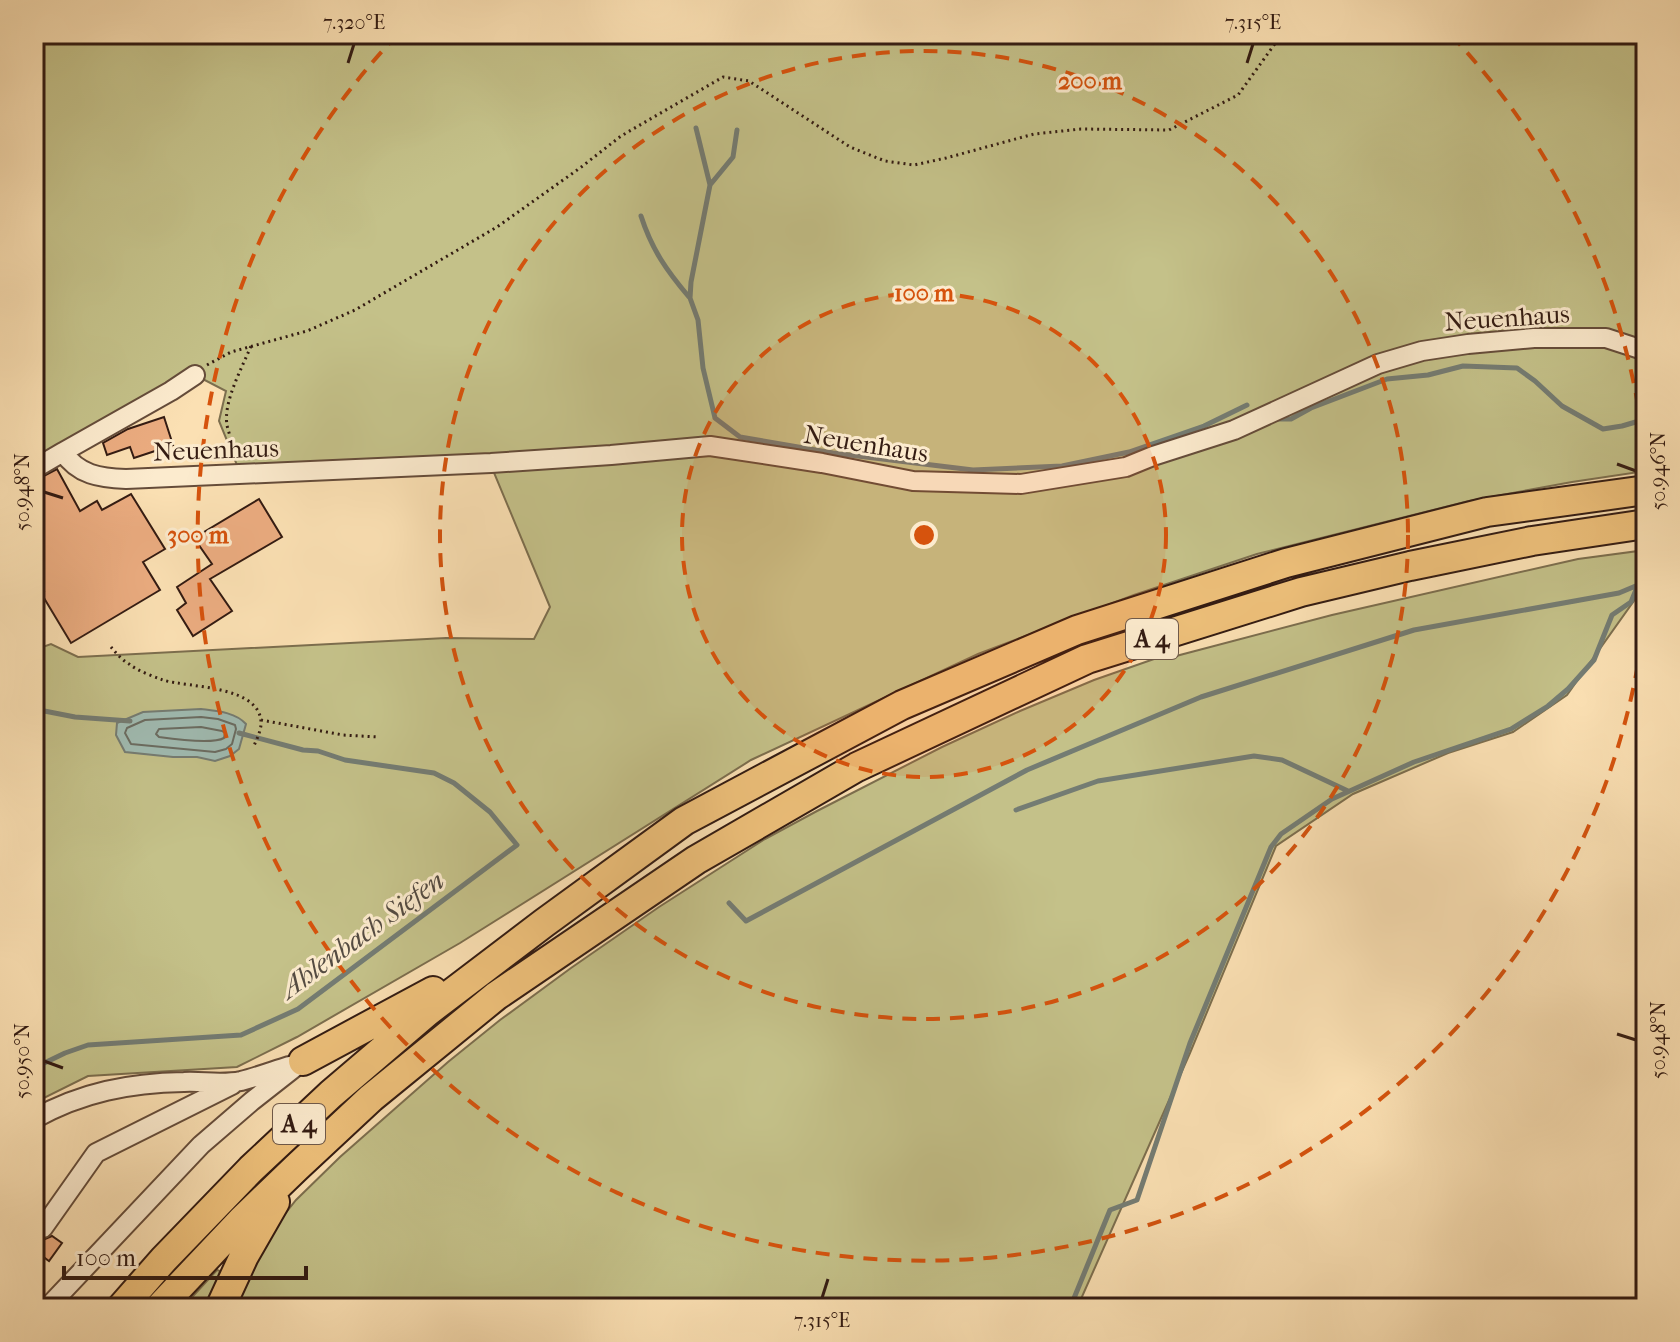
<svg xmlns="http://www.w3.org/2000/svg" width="1680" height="1342" viewBox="0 0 1680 1342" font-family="'IM FELL French Canon',serif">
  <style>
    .green { fill: #c4c189; stroke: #7c6e4e; stroke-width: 2 }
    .water { fill: #a0bcb3; stroke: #747c73; stroke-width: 2 }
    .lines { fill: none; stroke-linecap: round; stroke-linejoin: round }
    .shore { stroke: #6a6c62; stroke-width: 2 }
    .stream { stroke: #747c73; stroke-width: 5 }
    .building { fill: #ebac80; stroke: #331b12; stroke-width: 2 }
    .minor-casing { stroke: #654c3a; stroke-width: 22 }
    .highway-casing { stroke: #331b12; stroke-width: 32 }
    .path { stroke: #331b12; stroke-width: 3; stroke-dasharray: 2 4; stroke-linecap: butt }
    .minor { stroke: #fcebce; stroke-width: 18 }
    .highway { stroke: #eec07a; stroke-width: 28 }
    .ticks { fill: none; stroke: #331b12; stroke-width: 3 }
    .ring { fill: none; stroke: #d6530d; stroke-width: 4; stroke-dasharray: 14 10 }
    .labels { text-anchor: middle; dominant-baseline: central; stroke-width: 6; stroke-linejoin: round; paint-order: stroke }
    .shield { fill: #fcebce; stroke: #6f594a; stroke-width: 2 }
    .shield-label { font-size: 24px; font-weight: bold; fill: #331b12 }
    .street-label { font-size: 26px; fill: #331b12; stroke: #fcebce }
    .water-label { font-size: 28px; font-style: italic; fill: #544b42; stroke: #fcebce }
    .centre { fill: #d6530d; stroke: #fcebce; stroke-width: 4 }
    .ring-label { font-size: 24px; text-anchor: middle; font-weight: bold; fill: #d6530d; stroke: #fcebce; stroke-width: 6; stroke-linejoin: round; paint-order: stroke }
    .neatline { fill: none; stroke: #331b12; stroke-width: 3 }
    .ticks-label { font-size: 20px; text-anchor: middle; fill: #331b12 }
  </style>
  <rect width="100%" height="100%" fill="#fbe0b3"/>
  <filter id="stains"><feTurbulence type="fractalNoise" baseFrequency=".0025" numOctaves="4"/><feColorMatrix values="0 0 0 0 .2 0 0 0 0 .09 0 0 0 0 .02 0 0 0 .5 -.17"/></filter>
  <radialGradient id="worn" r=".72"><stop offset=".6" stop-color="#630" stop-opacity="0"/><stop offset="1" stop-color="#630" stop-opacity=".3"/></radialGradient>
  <path class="green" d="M34,34H1646V348L1604,342L1646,355V471L1572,482L1469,501L1257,554L1134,595L978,654L751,760L460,943L297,1037L237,1067L88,1076L34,1103V650L51,644L78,657L446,638L534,639L550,607L490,463L241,475L219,421L226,391L195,375L34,466Z
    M1646,550V597L1636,598L1567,695L1513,732L1448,753L1353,794L1276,846L1190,1053L1077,1308H233L269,1234L296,1200L340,1157L448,1062L500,1020L571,968L659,907L765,839L817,811L942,747L1020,711L1094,680L1174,652L1176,656L1332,615L1578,559Z
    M217,1270L220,1271L206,1308H182Z"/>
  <path class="water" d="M201,709C217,711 235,712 246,724L239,749L230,756L215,761L197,757H173L125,752L116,735L117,723L143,712Z"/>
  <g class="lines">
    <path class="shore" d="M201,717L218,719L235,725L236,729L232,744L226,749L215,752L131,744L125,733L127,728L145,720Z
      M201,727L222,731L225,733L224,738C213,744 173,739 159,737L156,734L159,729Z"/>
    <path class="stream" d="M696,128L710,185
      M737,130L733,157L710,185L691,282L690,298L698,320L703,368L715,418L740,437L833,453L973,470L1062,466L1129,452L1204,426L1247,405
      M641,216C652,250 667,271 689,297
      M1277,419H1291L1311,408L1387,379L1428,375L1463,366L1517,368L1535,381L1562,406L1603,429L1622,426L1646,419
      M34,709L75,717L130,721
      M1016,810L1098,781L1254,756L1282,760L1348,791
      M729,903L746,921L1027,770L1201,697L1414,630L1619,593L1638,585
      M34,1068L65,1053L88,1045L241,1035L298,1009L517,845L490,812L454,783L434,773L345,760L318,751L303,750L239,733
      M1070,1308L1110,1210L1137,1200L1190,1043L1271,847L1281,834L1332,799L1414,762L1511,729L1548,706L1568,689L1594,660L1612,615L1631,602L1638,585"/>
  </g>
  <path class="building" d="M164,417L173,445L134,458L130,447L107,455L103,443L128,429Z
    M57,469L80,511L97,501L102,510L131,494L165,549L143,562L160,590L71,643L41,593L44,591L34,575V481Z
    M259,499L282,537L210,579L232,611L193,636L177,610L186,603L177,587L212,564L194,538Z
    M34,1235L43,1240L52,1236L62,1243L49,1261L34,1250Z"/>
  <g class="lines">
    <defs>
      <path id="minor" d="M63,452L171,391L195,375
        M34,469L63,452C78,475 100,478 126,479L491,463L611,455L710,446L822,463L913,481L1021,484L1126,467L1153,456L1234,430L1378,364L1422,351L1468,344L1534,338H1606L1646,351
        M34,1119C82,1092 130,1083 184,1082C202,1081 223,1085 241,1081C257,1077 273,1071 289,1066
        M43,1228L96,1153L232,1085
        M47,1308L201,1145L252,1101L303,1061"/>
      <path id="highway" d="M303,1061L433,991
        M121,1308L164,1259L251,1169L331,1094L427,1012L544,923L684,821L902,705L1077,630L1286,563L1487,512L1646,490
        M159,1308L242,1220L296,1168L371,1098L496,996L696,860L857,767L1087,659L1301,592L1410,566L1532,541L1646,524
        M220,1308L244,1256L275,1202"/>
    </defs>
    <use href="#minor" class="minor-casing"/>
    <use href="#highway" class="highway-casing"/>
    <path class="path" d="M207,365L231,352L307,331L355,310L497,227L580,168L621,136L723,77L749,81L850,147L885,161L914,165L946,158L1034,134L1081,129L1169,130L1238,95L1282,34
      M238,456C235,446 229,436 227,425C223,402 242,368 251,346
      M111,647C116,653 122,660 129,664C138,671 152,676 163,680C189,688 263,685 261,725C260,733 256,741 253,748
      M261,720L343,735L378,737"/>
    <use href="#minor" class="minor"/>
    <use href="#highway" class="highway"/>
  </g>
  <path class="ticks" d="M348,63L354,44M1247,63L1253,44M1617,464L1636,471M44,492L63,498M1617,1034L1636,1040M44,1061L63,1068M822,1298L828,1279"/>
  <circle cx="924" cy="535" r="242" fill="#d6530d" fill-opacity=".12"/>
  <g class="ring">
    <circle cx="924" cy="535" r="242"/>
    <circle cx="924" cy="535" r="484"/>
    <path d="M1645 617A726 726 0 1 1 397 35M1451 35A726 726 0 0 1 1645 453"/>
  </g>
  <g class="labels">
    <g class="shield">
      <rect x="1126" y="619" width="52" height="40" rx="6"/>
      <rect x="273" y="1104" width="52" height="40" rx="6"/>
    </g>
    <g class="shield-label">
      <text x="1152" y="639">A 4</text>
      <text x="299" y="1124">A 4</text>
    </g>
    <g class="street-label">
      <text transform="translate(1507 318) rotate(-4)">Neuenhaus</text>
      <text transform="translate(866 444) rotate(9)">Neuenhaus</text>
      <text transform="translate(216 450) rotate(-2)">Neuenhaus</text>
    </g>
    <g class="water-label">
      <text transform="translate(362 934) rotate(-36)">Ahlenbach Siefen</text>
    </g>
  </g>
  <circle cx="924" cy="535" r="12" class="centre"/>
  <g class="ring-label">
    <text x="1090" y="89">200 m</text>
    <text x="924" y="301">100 m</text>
    <text x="198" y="543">300 m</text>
  </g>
  <rect width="1680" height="1342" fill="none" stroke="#fbe0b3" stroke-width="88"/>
  <path d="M64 1266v12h242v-12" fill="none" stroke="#331b12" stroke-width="4"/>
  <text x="76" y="1266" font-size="24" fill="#331b12" stroke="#fcebce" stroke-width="6" paint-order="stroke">100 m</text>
  <rect x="44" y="44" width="1592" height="1254" class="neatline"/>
  <g class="ticks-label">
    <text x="354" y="29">7.320°E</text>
    <text x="1253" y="29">7.315°E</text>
    <text transform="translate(1658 471) rotate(-90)" y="7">50.946°N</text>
    <text transform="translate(22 492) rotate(-90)" y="7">50.948°N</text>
    <text transform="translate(1658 1040) rotate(-90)" y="7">50.948°N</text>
    <text transform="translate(22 1061) rotate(-90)" y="7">50.950°N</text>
    <text x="822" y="1327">7.315°E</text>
  </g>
  <rect width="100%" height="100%" filter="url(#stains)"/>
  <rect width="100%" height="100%" fill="url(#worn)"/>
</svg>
